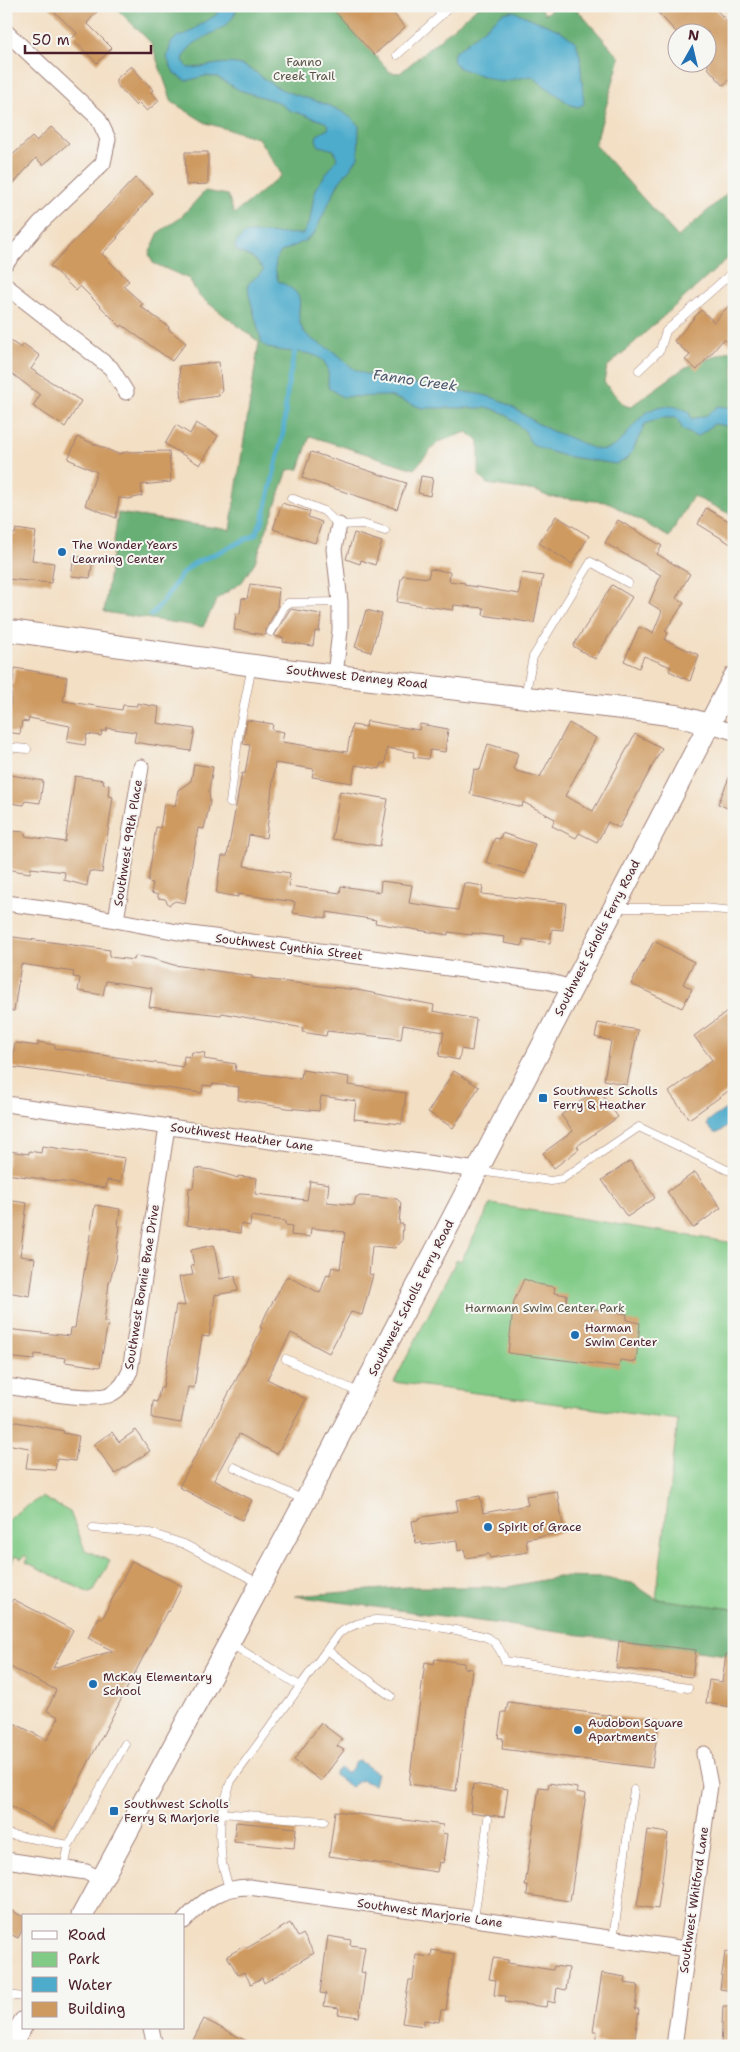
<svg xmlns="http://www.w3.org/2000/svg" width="740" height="2052" viewBox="0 0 740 2052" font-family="'Shantell Sans',sans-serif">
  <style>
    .green { fill: #81cb87; stroke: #667559 }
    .forest { fill: #68af74; stroke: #596750 }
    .water { fill: #4daccc; stroke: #4c667c }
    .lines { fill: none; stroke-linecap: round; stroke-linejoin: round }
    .stream { stroke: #4daccc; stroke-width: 5 }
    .building { fill: #ce9a60 }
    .lane-casing { stroke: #9e7f78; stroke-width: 9 }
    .street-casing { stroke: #9e7f78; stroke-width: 17 }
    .secondary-casing { stroke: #9e7f78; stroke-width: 23 }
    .lane { stroke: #fff; stroke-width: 8 }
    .street { stroke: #fff; stroke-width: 15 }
    .secondary { stroke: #fff; stroke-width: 21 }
    .poi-dot { fill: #1f6fb2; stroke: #f6f6f2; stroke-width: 2 }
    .labels { text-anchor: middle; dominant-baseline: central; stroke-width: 4; stroke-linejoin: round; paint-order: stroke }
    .park-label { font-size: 12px; fill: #5a5347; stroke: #f6f6f2 }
    .poi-label { font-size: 12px; fill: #4a1f2b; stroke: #f6f6f2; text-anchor: start }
    .street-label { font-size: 12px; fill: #4a1f2b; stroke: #f6f6f2 }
    .water-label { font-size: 14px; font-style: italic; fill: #4b576b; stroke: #f6f6f2 }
  </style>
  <rect width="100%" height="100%" fill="#f6f6f2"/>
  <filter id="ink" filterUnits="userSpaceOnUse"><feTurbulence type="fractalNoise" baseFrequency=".02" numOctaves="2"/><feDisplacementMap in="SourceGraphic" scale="10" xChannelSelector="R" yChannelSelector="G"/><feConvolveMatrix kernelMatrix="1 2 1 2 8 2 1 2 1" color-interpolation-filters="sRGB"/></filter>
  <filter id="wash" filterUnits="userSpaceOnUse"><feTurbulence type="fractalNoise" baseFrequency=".0096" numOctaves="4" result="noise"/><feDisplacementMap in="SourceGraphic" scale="20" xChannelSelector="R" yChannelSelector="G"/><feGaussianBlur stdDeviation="1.12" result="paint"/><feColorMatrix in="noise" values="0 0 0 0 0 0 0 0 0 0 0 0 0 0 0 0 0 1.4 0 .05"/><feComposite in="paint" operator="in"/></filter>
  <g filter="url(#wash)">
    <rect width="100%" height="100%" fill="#f3dfc4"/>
    <path class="green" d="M491,1204L734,1243V1609L656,1599L678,1420L394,1382L457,1259L461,1261Z
      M42,1497L70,1512L85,1550L110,1561L94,1591L89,1593L26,1562L28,1558L24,1555L22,1559L15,1556L6,1574V1522L20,1510Z"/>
    <path class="forest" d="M114,6H331L390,72L400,73L479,6H539L545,14L556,6H574L620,58L595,145L678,237L734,187V253L607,367L604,382L624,405L630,407L684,368L734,349V516L693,496L669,537L607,502L549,497L536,491L487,484L479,475V441L467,432L438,442L414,469L310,436L299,469L288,470L255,562L242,582L218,598L203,627L104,612L118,513L230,530L259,342L199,296L189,279L153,263L149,254L159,232L179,219L205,191L228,195L234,214L282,175L258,138L206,123L172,102L151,43Z
      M558,1577L605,1578L632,1583L656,1599L734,1609V1656L295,1596L408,1587H508Z"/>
    <path class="water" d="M216,6H237C232,37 190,32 183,60L188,68C205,68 220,61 237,64C253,67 263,80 277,87C304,101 338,101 359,126L358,158L338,184L314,234L305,241L281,252L276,259L275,268L278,281C315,298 290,305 303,330C310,341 324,345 334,352C341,356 347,364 354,369C369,378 386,376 402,379C409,381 416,385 423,387C445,393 469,390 491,397C511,403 526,418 544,427C554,433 565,435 575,440C582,443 589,448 596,449C633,457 632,387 688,411L692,419L707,415L718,406L734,408V427L714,424L697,437L683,430L677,418H661L645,424L632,452L625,460L616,464L564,456L539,448L530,442L525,431L504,413L490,408H422L389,396L342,397L328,387C328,381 329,372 327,367C319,344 275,358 262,343L249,295L248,284L264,270L253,258L237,251L235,245L243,235L249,233L303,234L310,220L315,189L337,159L334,150L319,146L316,140L317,135L328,129L329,125L325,122L289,110L278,102L239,90L217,77L205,76L186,81L174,73L167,58L171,43L178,36H183L216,15L220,9Z
      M513,11L561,31L576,42L580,56L584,104L578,107L571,105L531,76L500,82L459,68L453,61L454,53L503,13Z
      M729,1107L734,1109V1122L718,1133H714L707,1125L708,1121Z
      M360,1761L377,1773L374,1785L361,1780L351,1787L334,1775L340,1768L345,1772L350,1771L356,1762Z"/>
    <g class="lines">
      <path class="stream" d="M151,615L163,602L181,575L193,564L255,535L263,520L283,434L288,384L296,346"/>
    </g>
    <g id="blocks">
      <path class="building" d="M48,6H102L87,23L112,48L97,63L72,39L77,33Z
        M330,6H387L405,27L374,55Z
        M652,6H713L734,29V76L723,85L708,68V32H676Z
        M131,66L153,90L151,92L159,101L147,111L139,103L136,106L116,84V79Z
        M51,127L69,143L43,165L36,158L6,192V161L32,137L36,141Z
        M185,152H208V184L186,185Z
        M135,178L153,193L117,237L118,238L102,254L129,281L123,286L143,304L140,306L169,327L168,329L186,343L172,361L122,325L121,327L80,286L76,291L50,266Z
        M734,300V347L724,339L697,370L685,360L690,355L674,341L701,310L714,322Z
        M6,338L21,348L24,344L40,356L31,369L81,401L65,427L33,406L40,395L6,369Z
        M219,362L222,392L219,393V396L182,401L179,366Z
        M196,423L218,436L200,465L165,444L176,425L190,434Z
        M78,437L118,454L127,452L169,451L171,482L141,485L142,496L129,499L119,498L116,518L85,505L97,472L68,459Z
        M311,452L406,483L397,509L302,478Z
        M421,476L433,478L430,496L418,493Z
        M282,503L310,512L308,517L322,522L315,543L273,529Z
        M706,508L734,524V546L698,524Z
        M556,516L589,536L572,564L539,543Z
        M618,520L662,546L657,554L690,574L676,598L684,603L665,631L668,633L665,640L699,655L690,681L669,671L671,667L644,656L639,668L624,661L639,627L653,633L662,611L649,603L661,575L605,543Z
        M16,529L36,532L32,560L54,563L51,583L6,579V533L15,534Z
        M354,533L382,542L375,565L361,560L360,564L346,559Z
        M74,556L93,559L90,578L71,576Z
        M430,569L450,572L449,581L465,583V585L519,594L522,573L543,576L534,623L483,615L484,608L454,605L453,610L397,602L401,579L403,575L428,578Z
        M250,584L279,588L277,608L266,629V635L234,630L236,613L240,614L242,598L247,599Z
        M612,585L632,597L595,659L573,646Z
        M290,609L321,614L319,632L315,631L313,646L283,642L284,638L274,636Z
        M366,610L382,614L371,652L355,647Z
        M15,668L67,677L63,701L122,710L123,705L137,706V703L159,707L157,723L195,729L191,751L134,742L136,732L107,728L106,731H102L101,736L87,734L85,745L67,742L70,726L29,718L28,722L22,721L20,734L6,732Z
        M247,720L273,724L272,730L284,732L282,742L347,752L352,725L366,727L367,721L419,730L420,724L448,729L445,752L430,750L428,759L413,757L414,752L387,748L385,764L381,763L380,769L355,765L352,783L312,777L314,769L275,763L266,838L249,835L244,866L290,873L289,886L340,893L341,886L380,892L381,881L412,885L409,903L458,910L464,883L483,886L482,894L566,903L563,930L552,929L550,943L523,939L522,946L504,943L505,937L472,933V935L448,932V935L375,923L376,920L327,912V918L293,913L295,902L238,894V897L216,893L222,856H227L242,773L245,774L250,745L243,744Z
        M569,723L596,738L565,796L593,811L635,734L662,748L619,828L608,822L597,842L579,833L576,838L552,826L555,819L523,802L522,807L470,794L474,769L480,770L488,744L518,753L514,768L516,771L540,777Z
        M194,764L213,767L209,791L210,802L204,829L198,828L185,903L175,901L169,905L165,899L158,898V895L151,893L153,883L148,882L156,827L160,828L164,804L175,806L178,790L191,781Z
        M734,766V811L718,804Z
        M6,774L43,781L40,803L25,801L24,805L9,803L10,799H6Z
        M75,776L104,780L103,784L109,785L108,796L113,797L102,873L89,871L87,886L64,880L65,872L31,868L30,873L6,869V834H11L12,831L25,832V836L65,842Z
        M340,791L388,799L380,846L332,839Z
        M502,833L535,844L526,874L486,862L495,838L500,839Z
        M6,936L110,950L109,957L134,960L135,956L150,958L174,965L252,976V978L357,990L434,1005L433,1011L476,1019L472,1051L461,1049L459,1060L439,1056L444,1032L403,1025L401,1039L327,1031L326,1036L302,1032L303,1028L222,1013L221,1015L149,1007L152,988L106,981L103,995L78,991L80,978L73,977L74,972L21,964L14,1011L6,1010Z
        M654,941L694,962L683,984L692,989L682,1008L631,984Z
        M734,1007V1087L689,1119L669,1092L712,1060L694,1036Z
        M598,1023L638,1030L627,1085L604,1080L611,1041L595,1037Z
        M38,1042L55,1045V1048L183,1067L184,1056L191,1057L192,1052L205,1053L204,1059L236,1064L235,1071L301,1079L302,1070L349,1077L348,1085L406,1093L402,1124L354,1119L356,1101L321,1096L319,1111L287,1108L238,1100L239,1087L212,1084V1086L203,1085L202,1093L11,1067L15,1043L38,1046Z
        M454,1071L479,1087L453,1128L428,1112Z
        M598,1089L618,1117L577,1146L579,1149L554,1168L543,1153L573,1131L561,1115Z
        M42,1146L125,1158L121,1182L107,1180L106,1188L6,1174L9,1151L29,1154V1151L41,1153Z
        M630,1161L655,1198L627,1217L602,1180Z
        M196,1168L212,1170L238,1178V1176L257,1178L255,1194L307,1200L310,1181L329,1184L327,1202L354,1205L356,1197L361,1196L397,1199L401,1203L399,1224H403L402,1241L395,1248L372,1246L369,1274L373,1275L362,1315L351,1312L329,1353L291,1333L267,1379L306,1399L277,1454L239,1434L214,1480L252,1500L242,1520L179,1487L245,1363L262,1328L260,1327L267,1312L287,1276L320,1293L327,1274L330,1275L332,1267L340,1269L345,1232L311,1228L310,1237L291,1235L292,1226L285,1225V1221L251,1216L250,1226L241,1224L240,1233L187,1225L189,1188H193Z
        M695,1172L721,1208L693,1228L667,1192Z
        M6,1200L27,1203L20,1256L35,1258L30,1296L7,1292L9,1279H6Z
        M95,1205L120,1209L118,1226H120L116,1260L109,1283L104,1322H108L100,1367L65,1362L66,1358L35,1354L34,1360L6,1357V1329L70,1336L71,1328H75Z
        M214,1245L220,1279L235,1276L238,1291L215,1295L209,1337L202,1336L194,1388L188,1387L181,1423L152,1418L153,1401L157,1402L160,1388H163L176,1305L185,1306L179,1277L193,1275L191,1266L194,1265L191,1250Z
        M524,1279L537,1284L555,1287L554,1293L567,1295L566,1305L627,1314L626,1320L640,1323L636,1362L620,1360L619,1367L508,1353L514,1301Z
        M6,1420L49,1428L64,1431L63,1433L79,1436L75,1461L57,1459L55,1470L26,1468L29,1448L6,1444Z
        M136,1430L150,1451L115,1474L94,1444L112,1432L119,1442Z
        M557,1491L564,1532L526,1539L528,1552L490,1558L489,1554L466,1558L464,1549L458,1551L457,1540L422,1545V1542L416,1543L412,1521L418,1520V1518L458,1511L456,1500L480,1496L483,1513L528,1505L526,1496Z
        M132,1561L182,1586L169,1612L167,1611L54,1829L6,1804V1719L47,1740L59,1717L47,1711L56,1690L6,1665V1611L13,1599L73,1630L53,1668L113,1651L88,1638L99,1617L102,1619Z
        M619,1641L696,1650L692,1677L616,1668Z
        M726,1654H734V1699L731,1707L706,1703L709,1680L722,1682Z
        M435,1659L464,1663V1668L472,1669L456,1791L409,1784L425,1662L434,1664Z
        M508,1702L659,1722L652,1768L502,1749L503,1738H498L502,1712H506Z
        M321,1723L342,1739L337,1746L344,1750L321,1781L294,1760Z
        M549,1783L577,1788V1792L586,1794L570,1901L527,1895L528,1886H525L539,1787L548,1788Z
        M473,1784L508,1789L504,1817L470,1812Z
        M335,1811L443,1825L442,1833L447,1834L443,1863L439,1862L437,1872L329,1856Z
        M236,1822L296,1828L294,1848L234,1842Z
        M648,1830L668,1833L658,1909L637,1906Z
        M6,1908L24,1917V1927L18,1938L6,1932Z
        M290,1923L298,1937L303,1934L314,1953L264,1983L262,1978L251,1984L244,1972L238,1975L227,1956L244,1946L247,1948Z
        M328,1936L351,1940L350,1945L365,1947L361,1972L365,1973L359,2017L338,2014L339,2008L324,2006L326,1994L320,1993Z
        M432,1950L454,1954L446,2010H441L439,2022L424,2020V2026L402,2023L409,1980H413L416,1955L431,1957Z
        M725,1952L734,1953V1991L720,1989Z
        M493,1958L508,1960V1963L553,1970L554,1966L569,1968L566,1990L557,1988L555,2003L547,2001L546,2007L505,2002L506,1996L494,1995L496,1980L489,1979Z
        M602,1973L625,1977L624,1983L638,1985L635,2009H639L634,2046L595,2043L597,2031H593Z
        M723,2006H734V2046H721Z
        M204,2019L256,2046H190Z"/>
    </g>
  </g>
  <g filter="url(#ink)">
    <use href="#blocks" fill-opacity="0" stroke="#9e7f78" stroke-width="1"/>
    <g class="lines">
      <defs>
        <path id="lane" d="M434,6L442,15
          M397,55L451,6
          M639,370L660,350L666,331L734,271
          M291,498L324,511L339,525L363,524L385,531
          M271,632L284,607L288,603L340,602
          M525,696L533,657L591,562L628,583
          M6,747L27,749
          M230,803L239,731L252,666
          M618,908H703L734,911
          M479,1171L551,1181L562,1179L639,1127L727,1170L734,1169
          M286,1359L360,1393
          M234,1467L304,1500
          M93,1528L150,1533L184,1544L259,1583
          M231,1644L300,1686
          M327,1650L391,1696
          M221,1813L324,1821
          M6,1834L69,1845L125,1744
          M64,1868L69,1845
          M229,1889L222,1863L220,1836L221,1813L231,1781L339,1633C350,1626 362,1621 375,1620C390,1619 480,1632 490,1639C498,1644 502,1653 505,1661L688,1688
          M474,1919L488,1819
          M613,1939L634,1790
          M6,1995L24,1997"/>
        <path id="street" d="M6,32L98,118L108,139L103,163L39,224L6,263
          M6,286L111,368L126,392
          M335,676L340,630V602L334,549L339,525
          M707,724L734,732
          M6,903L73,912L183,933L547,981L571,988
          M116,920L141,767
          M6,1104L477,1170
          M6,1386C28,1389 93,1403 111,1394C121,1389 125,1381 130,1371L167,1127
          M6,1860L86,1872L102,1880
          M184,1921C202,1901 221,1887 249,1887L686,1949
          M151,2028L155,2046
          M674,2046L710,1785L704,1754"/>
        <path id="secondary" d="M6,630L272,668L635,710L679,716L707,724
          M82,1916L309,1494L734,677
          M10,2046L24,2022"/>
      </defs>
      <use href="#lane" class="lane-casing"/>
      <use href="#street" class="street-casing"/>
      <use href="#secondary" class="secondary-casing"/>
      <use href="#lane" class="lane"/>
      <use href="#street" class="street"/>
      <use href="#secondary" class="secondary"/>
    </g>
  </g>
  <g class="poi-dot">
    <circle cx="62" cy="552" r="5"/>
    <rect x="538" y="1093" width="10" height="10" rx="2.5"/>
    <circle cx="575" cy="1335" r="5"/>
    <circle cx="488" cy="1527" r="5"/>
    <circle cx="93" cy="1684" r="5"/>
    <circle cx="578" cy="1730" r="5"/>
    <rect x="109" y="1806" width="10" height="10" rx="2.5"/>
  </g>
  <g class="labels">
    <g class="park-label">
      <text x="304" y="62">Fanno<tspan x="304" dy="14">Creek Trail</tspan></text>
      <text x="545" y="1308">Harmann Swim Center Park</text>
    </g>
    <g class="poi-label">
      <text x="72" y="545">The Wonder Years<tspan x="72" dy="14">Learning Center</tspan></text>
      <text x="553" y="1091">Southwest Scholls<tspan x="553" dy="14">Ferry &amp; Heather</tspan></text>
      <text x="585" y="1328">Harman<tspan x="585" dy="14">Swim Center</tspan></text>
      <text x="498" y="1527">Spirit of Grace</text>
      <text x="103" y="1677">McKay Elementary<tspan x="103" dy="14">School</tspan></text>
      <text x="588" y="1723">Audobon Square<tspan x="588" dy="14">Apartments</tspan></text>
      <text x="124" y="1804">Southwest Scholls<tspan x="124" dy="14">Ferry &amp; Marjorie</tspan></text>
    </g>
    <g class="street-label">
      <text transform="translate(357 677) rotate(6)">Southwest Denney Road</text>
      <text transform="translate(128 843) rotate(-81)">Southwest 99th Place</text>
      <text transform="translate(597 938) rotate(-63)">Southwest Scholls Ferry Road</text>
      <text transform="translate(289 947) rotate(7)">Southwest Cynthia Street</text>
      <text transform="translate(242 1137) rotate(8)">Southwest Heather Lane</text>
      <text transform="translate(142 1287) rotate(-81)">Southwest Bonnie Brae Drive</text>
      <text transform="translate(411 1298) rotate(-63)">Southwest Scholls Ferry Road</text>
      <text transform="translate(694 1900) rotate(-82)">Southwest Whitford Lane</text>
      <text transform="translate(430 1913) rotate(8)">Southwest Marjorie Lane</text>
    </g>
    <g class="water-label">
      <text transform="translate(415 380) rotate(8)">Fanno Creek</text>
    </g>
  </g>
  <rect width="740" height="2052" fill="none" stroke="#f6f6f2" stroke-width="25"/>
  <rect x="22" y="1914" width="162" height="115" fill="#f6f6f2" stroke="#b1a0a2"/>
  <rect x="32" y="1931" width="25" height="8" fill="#ffffff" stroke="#b1a0a2"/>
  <text x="68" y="1940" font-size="15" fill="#4a1f2b">Road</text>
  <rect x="32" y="1952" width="25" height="15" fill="#81cb87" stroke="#b1a0a2"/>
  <text x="68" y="1964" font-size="15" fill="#4a1f2b">Park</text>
  <rect x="32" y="1977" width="25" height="15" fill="#4daccc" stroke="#b1a0a2"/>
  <text x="68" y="1990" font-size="15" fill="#4a1f2b">Water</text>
  <rect x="32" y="2002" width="25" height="15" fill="#ce9a60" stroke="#b1a0a2"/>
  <text x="68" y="2014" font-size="15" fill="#4a1f2b">Building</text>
  <g transform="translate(692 48) rotate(8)"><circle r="24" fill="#f6f6f2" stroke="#b1a0a2"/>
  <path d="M0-4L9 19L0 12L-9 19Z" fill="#1f6fb2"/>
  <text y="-8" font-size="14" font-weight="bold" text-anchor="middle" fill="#4a1f2b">N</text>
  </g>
  <path d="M25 45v8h126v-8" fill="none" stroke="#4a1f2b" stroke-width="2.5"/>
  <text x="32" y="45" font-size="15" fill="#4a1f2b" stroke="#f6f6f2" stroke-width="4" paint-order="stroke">50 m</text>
</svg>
